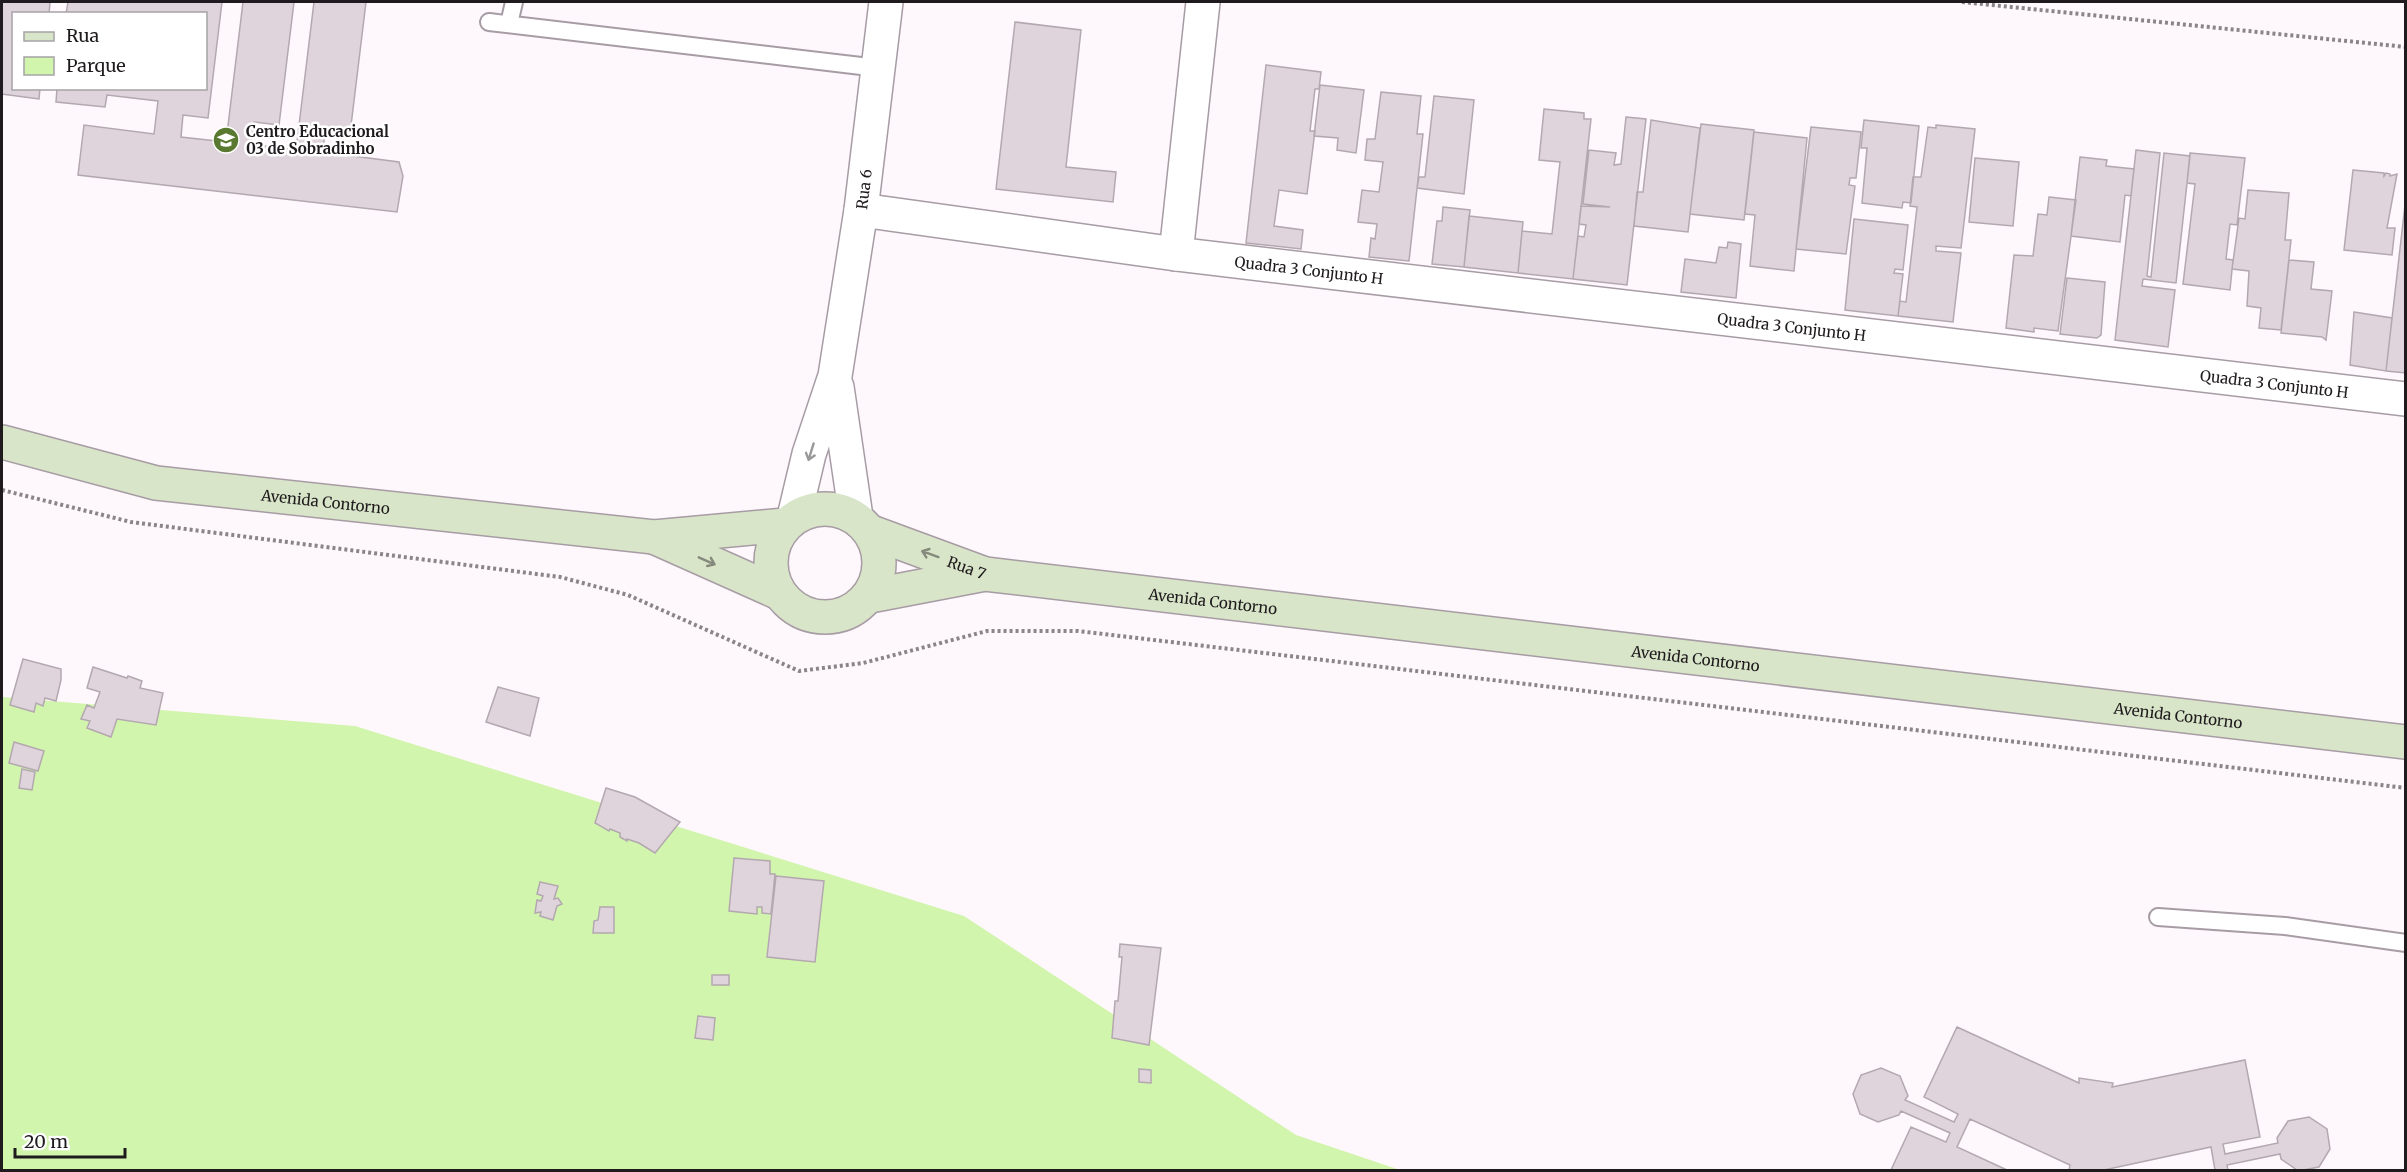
<svg xmlns="http://www.w3.org/2000/svg" width="2407" height="1172" viewBox="0 0 2407 1172" font-family="Merriweather,serif">
  <style>
    .green { fill: #d2f5ad }
    .building { fill: #dfd4db; stroke: #b3a8af; stroke-width: 1.5 }
    .lines { fill: none; stroke-linecap: round; stroke-linejoin: round }
    .service-casing { stroke: #a79ca4; stroke-width: 20 }
    .minor-casing { stroke: #a79ca4; stroke-width: 36 }
    .tertiary-casing { stroke: #a79ca4; stroke-width: 36 }
    .secondary-casing { stroke: #a79ca4; stroke-width: 36 }
    .path { stroke: #8b8589; stroke-width: 4; stroke-dasharray: 3 3; stroke-linecap: butt }
    .service { stroke: #fff; stroke-width: 16 }
    .minor { stroke: #fff; stroke-width: 33 }
    .tertiary { stroke: #fff; stroke-width: 33 }
    .secondary { stroke: #d9e5c9; stroke-width: 33 }
    .oneway { stroke: #9a9899 }
    .oneway2 { stroke: #858a7c }
    .labels { text-anchor: middle; dominant-baseline: central; stroke-width: 5; stroke-linejoin: round; paint-order: stroke }
    .poi-label { font-size: 15px; font-weight: bold; fill: #1e1a1d; stroke: #fff; text-anchor: start }
    .street-label { font-size: 15px; fill: #1e1a1d; stroke: #fff }
  </style>
  <rect width="100%" height="100%" fill="#fef7fc"/>
  <path class="green" d="M2,697L355,726L964,916L1296,1135L1400,1170H2Z"/>
  <path class="building" d="M2,2H50L49,14H14V88H40L39,99L2,94Z
    M68,2H222L208,118L183,115L181,137L226,142L243,2H294L279,125L254,122L251,144L296,150L314,2H366L350,134L325,130L323,152L399,162L403,176L397,212L78,175L84,125L154,134L158,101L107,95L105,107L56,102L57,88H206V14H66Z
    M1015,22L1081,30L1066,167L1116,172L1113,202L996,189Z
    M1266,65L1321,72L1319,89H1315L1310,131H1315L1307,194L1279,190L1274,226L1303,230L1301,249L1246,243Z
    M1320,85L1364,90L1356,153L1337,150L1338,138L1314,136Z
    M1381,92L1421,96L1417,134H1423L1409,261L1369,257L1371,238L1375,239L1377,224L1358,222L1362,190L1379,192L1383,162L1365,160L1367,139H1375Z
    M1434,96L1474,100L1464,194L1417,188L1419,177H1425Z
    M1544,109L1584,113V119H1591L1573,279L1518,273L1522,231L1552,234L1560,162L1539,160Z
    M1626,117L1646,119L1627,285L1573,279L1578,236L1584,237L1586,225L1579,224L1581,206L1610,207L1583,204L1589,150L1616,153L1614,165L1621,164Z
    M1651,120L1700,128L1688,232L1634,226L1637,192H1643Z
    M1864,120L1919,126L1911,203L1903,202L1902,208L1862,203L1867,148H1861Z
    M1701,124L1754,130L1744,220L1690,214Z
    M1936,125L1975,129L1961,248L1936,246V251L1961,253L1953,322L1898,316L1900,301L1906,302L1917,207L1910,206L1913,177H1921L1928,127L1936,128Z
    M1811,127L1861,132L1856,178H1850L1849,185L1855,186L1846,254L1796,249Z
    M1754,132L1807,138L1794,271L1750,266L1755,215L1745,214Z
    M2136,150L2160,153L2147,276L2151,277L2164,153L2190,156L2176,283L2143,279L2142,286L2175,290L2168,347L2115,340Z
    M2190,153L2245,158L2237,225L2230,224L2226,259L2233,260L2230,290L2183,284L2195,184L2187,183Z
    M2080,157L2107,160L2106,166L2134,169L2131,196L2125,195L2120,242L2071,236Z
    M1975,158L2019,162L2013,226L1969,222Z
    M2353,170L2384,173V176L2386,173L2390,174V176L2397,174L2387,228H2395L2392,255L2344,250Z
    M2248,190L2289,193L2285,240H2291L2281,330L2259,328L2261,308L2247,306L2249,271L2232,269L2239,218L2245,219Z
    M2049,197L2076,200L2058,331L2034,328V332L2006,328L2014,255L2033,256L2038,214L2047,215Z
    M2405,205H2406V373L2386,371Z
    M1443,207L1470,210L1464,267L1432,264L1437,221H1442Z
    M1469,216L1523,222L1518,273L1464,267Z
    M1854,219L1908,225L1903,270L1895,269L1894,273L1903,274L1898,316L1845,310Z
    M1728,242L1741,244L1736,298L1681,292L1685,259L1716,263L1719,247L1727,248Z
    M2289,260L2314,262L2311,289L2332,291L2326,340L2322,337L2281,333Z
    M2067,278L2105,282L2101,335L2097,338L2060,334Z
    M2354,312L2392,318L2386,371L2350,365Z
    M23,659L61,669V680L56,701L45,698L43,706L36,703L34,712L10,705Z
    M93,667L127,678L128,676L142,681L140,688L163,693L156,725L117,719L111,737L87,728L90,721L81,719L87,705L94,708L100,692L87,688Z
    M498,687L539,698L530,736L486,722Z
    M14,742L44,751L38,771L9,763Z
    M22,769L35,772L32,790L19,788Z
    M606,788L635,797L680,822L655,853L639,843L627,839V841L620,837V833L610,829L609,831L595,823Z
    M734,858L770,861V874H775L771,914L762,913V907H757V914L729,911Z
    M776,876L824,881L815,962L767,957Z
    M540,882L558,886L554,899L558,898L562,904L557,906L553,920L540,916L541,912L535,913L537,900L541,901L543,896L537,894Z
    M600,907H614V933H593L594,921L598,920Z
    M1120,944L1161,948L1149,1045L1112,1038L1115,1001H1118L1122,957H1119Z
    M712,975H729V985H712Z
    M698,1016L715,1018L713,1040L695,1038Z
    M1957,1027L2079,1083V1078L2113,1083L2112,1087L2245,1060L2260,1137L2223,1144L2225,1154L2278,1143L2277,1138L2288,1121L2309,1117L2327,1129L2330,1149L2319,1167L2303,1170H2297L2281,1159L2280,1154L2227,1165L2228,1170H2215L2211,1147L2104,1170H2069L2070,1165L1970,1119L1957,1147L2007,1170H1891L1911,1127L1946,1142L1950,1133L1901,1111L1899,1115L1878,1122L1860,1114L1853,1094L1861,1075L1881,1068L1900,1076L1908,1096L1905,1100L1954,1122L1958,1114L1924,1097Z
    M1139,1069L1151,1070V1083L1139,1082Z"/>
  <g class="lines">
    <defs>
      <path id="service" d="M489,22L878,68
        M509,24L514,2
        M2158,917L2285,926L2406,943"/>
      <g id="minor">
        <path id="s1" d="M861,210L1176,254L2406,399"/>
        <path d="M1176,254L1203,2"/>
      </g>
      <g id="tertiary">
        <path d="M837,387L856,517"/>
        <path id="s2" d="M794,517L809,454L835,376L861,210L886,2"/>
      </g>
      <g id="secondary">
        <path id="s3" d="M2,442L156,483L654,537L785,525"/>
        <circle cx="825" cy="563" r="54"/>
        <path id="s4" d="M871,532L985,574L2406,742"/>
        <path d="M656,538L779,593"/>
        <path d="M870,596L985,574"/>
      </g>
    </defs>
    <use href="#service" class="service-casing"/>
    <use href="#minor" class="minor-casing"/>
    <use href="#tertiary" class="tertiary-casing"/>
    <use href="#secondary" class="secondary-casing"/>
    <path class="path" d="M1962,2L2406,47
      M2,490L131,522L560,577L628,595L799,671L863,663L987,631H1078L2406,788"/>
    <use href="#service" class="service"/>
    <use href="#minor" class="minor"/>
    <use href="#tertiary" class="tertiary"/>
    <use href="#secondary" class="secondary"/>
  </g>
  <defs><path id="oneway-shaft" d="M-6 0H5M1.5-3L5.5 0L1.5 3" fill="none" stroke-width="1.6" stroke-linecap="round" stroke-linejoin="round" transform="scale(1.5)"/></defs>
  <use class="oneway" href="#oneway-shaft" transform="translate(811 452) rotate(107)"/>
  <g class="oneway2">
    <use href="#oneway-shaft" transform="translate(930 554) rotate(-160)"/>
    <use href="#oneway-shaft" transform="translate(707 561) rotate(24)"/>
  </g>
  <defs>
    <symbol id="school-disc" viewBox="-11 -11 22 22"><circle r="9.5" fill="#597930" stroke="#fff"/><path d="M0-5L7-2L0 1L-7-2ZM-4 1L0 2.5L4 1V4Q0 6-4 4Z" fill="#fff"/></symbol>
  </defs>
  <g fill-rule="evenodd">
    <use href="#school-disc" x="211" y="125" width="30" height="30"/>
  </g>
  <g class="labels">
    <g class="poi-label">
      <text x="246" y="131">Centro Educacional<tspan x="246" dy="17">03 de Sobradinho</tspan></text>
    </g>
    <g class="street-label">
      <text stroke="none"><textPath href="#s2" startOffset="336">Rua 6</textPath></text>
      <text stroke="none"><textPath href="#s1" startOffset="452">Quadra 3 Conjunto H</textPath></text>
      <text stroke="none"><textPath href="#s1" startOffset="938">Quadra 3 Conjunto H</textPath></text>
      <text stroke="none"><textPath href="#s1" startOffset="1424">Quadra 3 Conjunto H</textPath></text>
      <text stroke="none"><textPath href="#s3" startOffset="330">Avenida Contorno</textPath></text>
      <text stroke="none"><textPath href="#s4" startOffset="102">Rua 7</textPath></text>
      <text stroke="none"><textPath href="#s4" startOffset="351">Avenida Contorno</textPath></text>
      <text stroke="none"><textPath href="#s4" startOffset="837">Avenida Contorno</textPath></text>
      <text stroke="none"><textPath href="#s4" startOffset="1323">Avenida Contorno</textPath></text>
    </g>
  </g>
  <rect width="2407" height="1172" fill="none" stroke="#1e1a1d" stroke-width="6"/>
  <rect x="12" y="12" width="195" height="78" fill="#ffffff" stroke="#a5a3a5" stroke-width="1.5"/>
  <rect x="24" y="32" width="30" height="9" fill="#d9e5c9" stroke="#a5a3a5" stroke-width="1.5"/>
  <text x="66" y="42" font-size="18" fill="#1e1a1d">Rua</text>
  <rect x="24" y="57" width="30" height="18" fill="#d2f5ad" stroke="#a5a3a5" stroke-width="1.5"/>
  <text x="66" y="72" font-size="18" fill="#1e1a1d">Parque</text>
  <path d="M15 1148v9h110v-9" fill="none" stroke="#1e1a1d" stroke-width="3"/>
  <text x="24" y="1148" font-size="18" fill="#1e1a1d" stroke="#ffffff" stroke-width="4.5" paint-order="stroke">20 m</text>
</svg>
